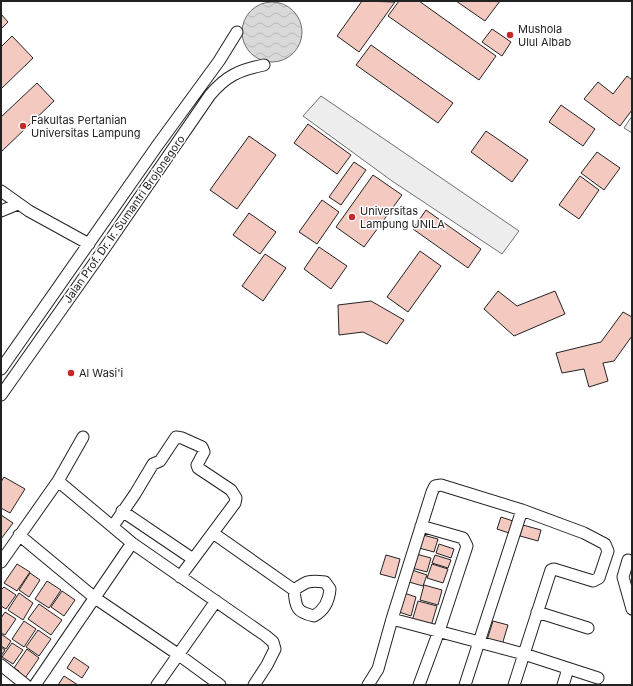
<svg xmlns="http://www.w3.org/2000/svg" width="633" height="686" viewBox="0 0 633 686" font-family="Inter,sans-serif">
  <style>
    .parking { fill: #ededed; stroke: #6f6f6f }
    .water { fill: url(#water-waves); stroke: #6f6f6f }
    .building { fill: #f3c9c0; stroke: #222 }
    .lines { fill: none; stroke-linecap: round; stroke-linejoin: round }
    .minor-casing { stroke: #222; stroke-width: 13 }
    .minor { stroke: #fff; stroke-width: 11 }
    .poi-dot { fill: #c62828; stroke: #fff; stroke-width: 1.5 }
    .labels { text-anchor: middle; dominant-baseline: central; stroke-width: 3; stroke-linejoin: round; paint-order: stroke }
    .poi-label { font-size: 11px; fill: #222; stroke: #fff; text-anchor: start }
    .street-label { font-size: 11px; fill: #222; stroke: #fff }
  </style>
  <defs>
    <pattern id="water-waves" width="16" height="10" patternUnits="userSpaceOnUse"><rect width="16" height="10" fill="#d9d9d9"/><path d="M0 5q4-4 8 0t8 0" fill="none" stroke="#bababa"/></pattern>
  </defs>
  <rect width="100%" height="100%" fill="#fff"/>
  <path class="parking" d="M321,96L519,231L502,254L392,181L303,116Z
    M632,116V133L624,128Z"/>
  <path class="water" d="M242 32a30 30 0 1 1 60 0a30 30 0 1 1-60 0Z"/>
  <path class="building" d="M362,1L395,2L359,52L337,36Z
    M399,1H419L496,56L479,80L388,16Z
    M456,1H500L485,21Z
    M1,14L8,22L1,29Z
    M492,29L511,42L502,56L482,42Z
    M12,36L33,58L1,89V47Z
    M371,45L453,103L438,123L356,65Z
    M627,76L632,80V110L620,126L584,99L598,82L613,94Z
    M37,83L54,101L1,152V117Z
    M561,105L595,129L583,146L549,122Z
    M308,124L351,155L337,174L294,143Z
    M486,131L528,160L512,182L471,152Z
    M249,136L276,155L237,209L210,190Z
    M597,152L620,168L604,190L581,173Z
    M354,162L366,170L341,205L329,197Z
    M373,175L402,195L364,247L336,227Z
    M580,176L599,190L579,219L559,205Z
    M322,200L339,212L317,244L299,232Z
    M426,210L481,249L468,268L413,229Z
    M249,213L276,232L260,254L233,235Z
    M319,247L347,266L331,289L304,269Z
    M420,251L441,266L408,312L387,297Z
    M265,254L286,268L263,301L242,286Z
    M498,291L517,306L555,291L565,314L514,336L484,309Z
    M371,301L404,320L387,344L363,332L339,335L338,305Z
    M623,312L632,317V336L614,361L603,363L608,381L589,387L584,369L562,373L556,353L601,342Z
    M4,477L25,489L10,513L1,508V482Z
    M1,515L13,523L1,539Z
    M501,517L513,521L509,533L497,529Z
    M523,525L541,530L538,541L520,536Z
    M423,535L438,539L434,552L419,548Z
    M439,544L454,549L451,558L436,553Z
    M416,554L431,558L427,572L412,568Z
    M386,555L400,559L395,578L380,574Z
    M435,555L451,560L448,568L432,563Z
    M17,564L30,572L17,591L4,583Z
    M432,564L448,569L443,583L427,578Z
    M412,570L427,575L423,586L409,582Z
    M30,573L40,580L29,597L19,590Z
    M47,581L61,590L49,608L35,599Z
    M424,585L442,590L438,605L420,600Z
    M4,587L16,595L6,609L1,606V590Z
    M62,591L75,600L64,616L51,607Z
    M19,593L33,603L23,620L8,610Z
    M404,593L416,597L411,616L399,612Z
    M418,601L437,606L431,626L412,621Z
    M39,604L62,620L51,635L28,619Z
    M5,612L16,619L5,635L1,633V618Z
    M24,621L36,629L24,647L12,639Z
    M493,621L508,625L502,645L487,640Z
    M38,630L51,639L39,656L26,647Z
    M1,634L11,641L6,649L1,646Z
    M12,643L23,650L13,664L2,657Z
    M1,647L5,650L1,656Z
    M27,649L39,658L23,681L16,676L19,671L14,668Z
    M74,657L89,667L82,678L67,668Z
    M64,676L78,685H58Z"/>
  <g class="lines">
    <defs>
      <path id="minor" d="M1,191L29,211L89,244
        M1,211L18,204
        M1,369L157,146L219,61L237,32
        M1,395L102,252L210,95C226,76 239,70 264,65
        M58,481L132,543L266,636L273,642L275,649L267,665L254,685
        M122,511L193,559
        M113,526L135,494L153,464L160,461L176,437L182,438L202,447L204,452L197,465L198,468L231,490L236,498L235,503L180,577
        M213,533L294,590C307,581 309,580 325,582L330,589C329,601 325,610 314,616C296,612 296,608 294,590
        M19,535L95,598L179,655L220,685
        M628,560L623,577L632,609
        M1,562L58,481L83,437
        M537,612L588,628
        M392,619L524,654L598,678
        M1,665L26,685
        M35,685L132,543
        M157,685L216,601
        M368,685L378,669L392,619L432,492L435,486L441,485L522,510L584,533L605,544L608,551L599,578L593,581L554,569L551,570L514,685
        M419,685L439,631L467,546L463,538L421,526
        M465,685L522,510
        M563,685L568,669"/>
    </defs>
    <use href="#minor" class="minor-casing"/>
    <use href="#minor" class="minor"/>
  </g>
  <g class="poi-dot">
    <circle cx="510" cy="35" r="4"/>
    <circle cx="23" cy="126" r="4"/>
    <circle cx="352" cy="217" r="4"/>
    <circle cx="71" cy="373" r="4"/>
  </g>
  <g class="labels">
    <g class="poi-label">
      <text x="518" y="29">Mushola<tspan x="518" dy="13">Ulul Albab</tspan></text>
      <text x="31" y="120">Fakultas Pertanian<tspan x="31" dy="13">Universitas Lampung</tspan></text>
      <text x="360" y="211">Universitas<tspan x="360" dy="13">Lampung UNILA</tspan></text>
      <text x="79" y="373">Al Wasi'i</text>
    </g>
    <g class="street-label">
      <text transform="translate(124 219) rotate(-55)">Jalan Prof. Dr. Ir. Sumantri Brojonegoro</text>
    </g>
  </g>
  <rect width="633" height="686" fill="none" stroke="#222222" stroke-width="4"/>
</svg>
